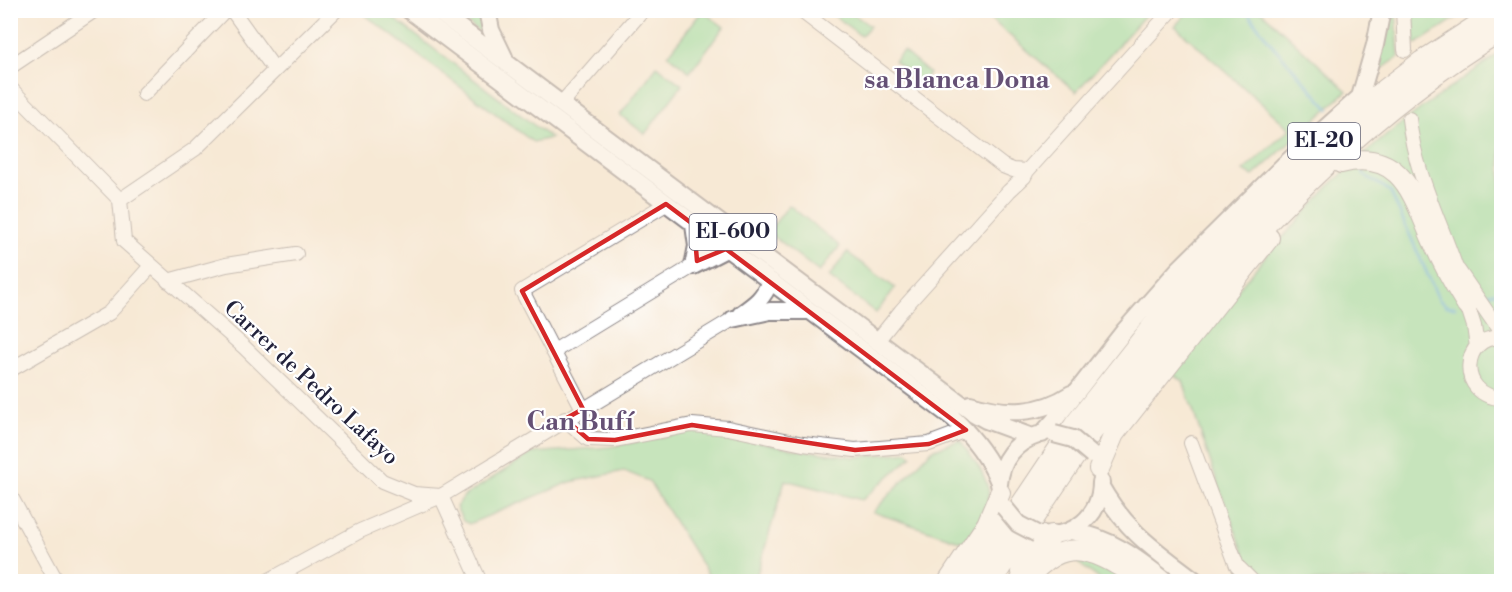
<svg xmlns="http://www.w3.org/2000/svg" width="1512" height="592" viewBox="0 0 1512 592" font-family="'Libre Bodoni',serif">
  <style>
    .green { fill: #8dde9e; stroke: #58806c; stroke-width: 1.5 }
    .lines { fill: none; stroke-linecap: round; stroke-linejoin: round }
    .stream { stroke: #59b2d6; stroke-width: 3 }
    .minor-casing { stroke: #8c8688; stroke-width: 16 }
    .major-casing { stroke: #8c8688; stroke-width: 20 }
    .highway-casing { stroke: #8c8688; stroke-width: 22 }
    .minor { stroke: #fff; stroke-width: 14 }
    .major { stroke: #fff; stroke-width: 16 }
    .highway { stroke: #fff; stroke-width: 20 }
    .major-bridge-casing { stroke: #8c8688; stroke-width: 20; stroke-linecap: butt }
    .major-bridge { stroke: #fff; stroke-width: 16 }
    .marked { fill: none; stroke: #d62828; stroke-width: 4.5; stroke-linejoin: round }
    .labels { text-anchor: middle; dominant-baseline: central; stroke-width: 4.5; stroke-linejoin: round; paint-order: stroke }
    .shield { fill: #fff; stroke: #646476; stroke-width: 1.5 }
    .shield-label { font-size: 21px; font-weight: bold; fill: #22223b }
    .street-label { font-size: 22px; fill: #22223b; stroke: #fff }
    .quarter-label { font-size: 26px; font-weight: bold; fill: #655075; stroke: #fff }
  </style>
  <rect width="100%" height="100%" fill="#fff"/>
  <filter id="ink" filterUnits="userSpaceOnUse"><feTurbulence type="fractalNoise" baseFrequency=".0167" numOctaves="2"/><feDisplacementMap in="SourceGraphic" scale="12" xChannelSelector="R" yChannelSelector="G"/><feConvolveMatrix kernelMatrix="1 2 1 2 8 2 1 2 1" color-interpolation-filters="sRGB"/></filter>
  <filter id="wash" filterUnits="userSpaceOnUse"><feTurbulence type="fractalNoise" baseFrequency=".008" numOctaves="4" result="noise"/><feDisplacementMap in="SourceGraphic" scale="24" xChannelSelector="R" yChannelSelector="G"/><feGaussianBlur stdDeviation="1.35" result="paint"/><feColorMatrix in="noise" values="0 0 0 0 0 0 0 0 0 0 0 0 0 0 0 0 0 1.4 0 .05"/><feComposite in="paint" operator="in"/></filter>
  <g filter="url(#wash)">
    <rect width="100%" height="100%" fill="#f7e9d6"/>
    <path class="green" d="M360,11H384L551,138L533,142Z
      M451,11H482L489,39Z
      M702,11L724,27L690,72L668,55Z
      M828,11H849L870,26L861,36Z
      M981,11H1149L1076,92Z
      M1189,11H1261L1347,91L1253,176L1243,171L1290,129L1175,26Z
      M1387,11H1396L1399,57L1376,73L1375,72Z
      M1413,11V10L1467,11L1415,45Z
      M903,51L929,73L921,83L894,61Z
      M1501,52V581H1235L1246,558L1221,493L1183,381L1170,372L1264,258L1333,182L1383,138L1420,109Z
      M657,66L682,85L645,134L620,115Z
      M789,205L840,246L819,272L768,232Z
      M847,252L895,288L876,313L829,277Z
      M698,430L794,449L854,457L908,452L912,456L862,500L785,480L755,581H712L649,481L624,471L570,482L469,524L463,521L456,507L464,496L532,453L609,447Z
      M960,440C970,454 984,471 988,488C992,504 976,531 968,544L873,512L932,450Z
      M1072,554C1098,556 1115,569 1137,581H1102L1074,560L1047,570L1039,581L1030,582L1046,563Z"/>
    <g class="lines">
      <path class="stream" d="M1247,12L1273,46L1329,109
        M1362,168L1364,175L1390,191L1439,300L1447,306L1455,307
        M1485,295L1502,290"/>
    </g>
  </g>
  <g filter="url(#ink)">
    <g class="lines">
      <defs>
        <path id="minor" d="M232,10L275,70
          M800,10L1003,166L1013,170L1027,171
          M1403,10L1405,50
          M10,67L95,10
          M10,88L120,200L124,241L244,347L382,481L414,494L441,496
          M144,94L225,10
          M561,104L643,10
          M1409,119C1415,176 1443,226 1460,280
          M120,200L195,149L336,10
          M1458,270L1502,334
          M168,281L226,265L296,254
          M1465,298L1474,326L1477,347
          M1502,338C1461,333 1456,397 1502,398
          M877,341L901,311L1009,191L1024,177L1027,171L1172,10
          M554,351L693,266
          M10,370L109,313L151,266
          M583,409L522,291L666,204
          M565,419L588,439L615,440L692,425L728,428L803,444L855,450L929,444L966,430
          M1191,443L1237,566L1253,582
          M10,495L57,582
          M441,496L480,582
          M266,582L360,531L441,496L733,319"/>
        <path id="major" d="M409,10L953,418C972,436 989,457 999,482
          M436,10L972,412L986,420L1032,437
          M487,10L491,30L504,57
          M693,266L697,246L694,225
          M693,266L726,249
          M741,314C755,304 764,298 770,281
          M733,319L770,311H810
          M970,404C1006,415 1039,415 1071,394
          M1042,434L1053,422L1125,330L1177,271L1283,166L1360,97L1375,45L1382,10
          M999,484C1001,460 1015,442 1038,435
          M1101,487C1127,533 1157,551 1197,582
          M1071,531C1109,537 1137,558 1167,582
          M1041,534C1074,539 1101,515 1101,482"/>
        <path id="highway" d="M1341,163C1402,148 1413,196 1432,239C1442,262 1454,284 1467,305
          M1099,469L1114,434L1269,238
          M1021,572L1039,545L1052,535
          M948,582L987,524L1000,493
          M969,582L1075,424L1172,301L1232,233L1298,167L1357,111L1422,61L1500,10
          M991,582C1024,533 1056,483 1090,435C1117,398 1146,363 1175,328C1269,214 1374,108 1502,30
          M1025,582C1066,529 1099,552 1144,582"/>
      </defs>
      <use href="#minor" class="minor-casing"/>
      <use href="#major" class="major-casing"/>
      <use href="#highway" class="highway-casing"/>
      <use href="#minor" class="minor"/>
      <use href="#major" class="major"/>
      <use href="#highway" class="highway"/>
      <defs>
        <path id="major-bridge" d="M1054,434L1073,439L1092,455
          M1004,507L1018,524L1037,534"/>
      </defs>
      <use href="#major-bridge" class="major-bridge-casing"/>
      <use href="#major-bridge" class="major-bridge"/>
    </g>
  </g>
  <path d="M0 0H1512V592H0ZM666,204L694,225L697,261L726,249L966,430L929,444L855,450L692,425L615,440L588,439L565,419L583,409L522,291Z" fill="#f7e9d6" fill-opacity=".55" fill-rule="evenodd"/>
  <path class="marked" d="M666,204L694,225L697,261L726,249L966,430L929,444L855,450L692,425L615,440L588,439L565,419L583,409L522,291Z"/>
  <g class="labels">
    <g class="shield">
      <rect x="1288" y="123" width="72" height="36" rx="4.5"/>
      <rect x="689.5" y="214" width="87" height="36" rx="4.5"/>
    </g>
    <g class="shield-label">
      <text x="1324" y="141">EI-20</text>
      <text x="733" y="232">EI-600</text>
    </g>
    <g class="street-label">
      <text transform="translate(311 383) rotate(43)">Carrer de Pedro Lafayo</text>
    </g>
    <g class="quarter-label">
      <text x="957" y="80">sa Blanca Dona</text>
      <text x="580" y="422">Can Bufí</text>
    </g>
  </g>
  <rect width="1512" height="592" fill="none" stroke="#fff" stroke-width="36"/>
</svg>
